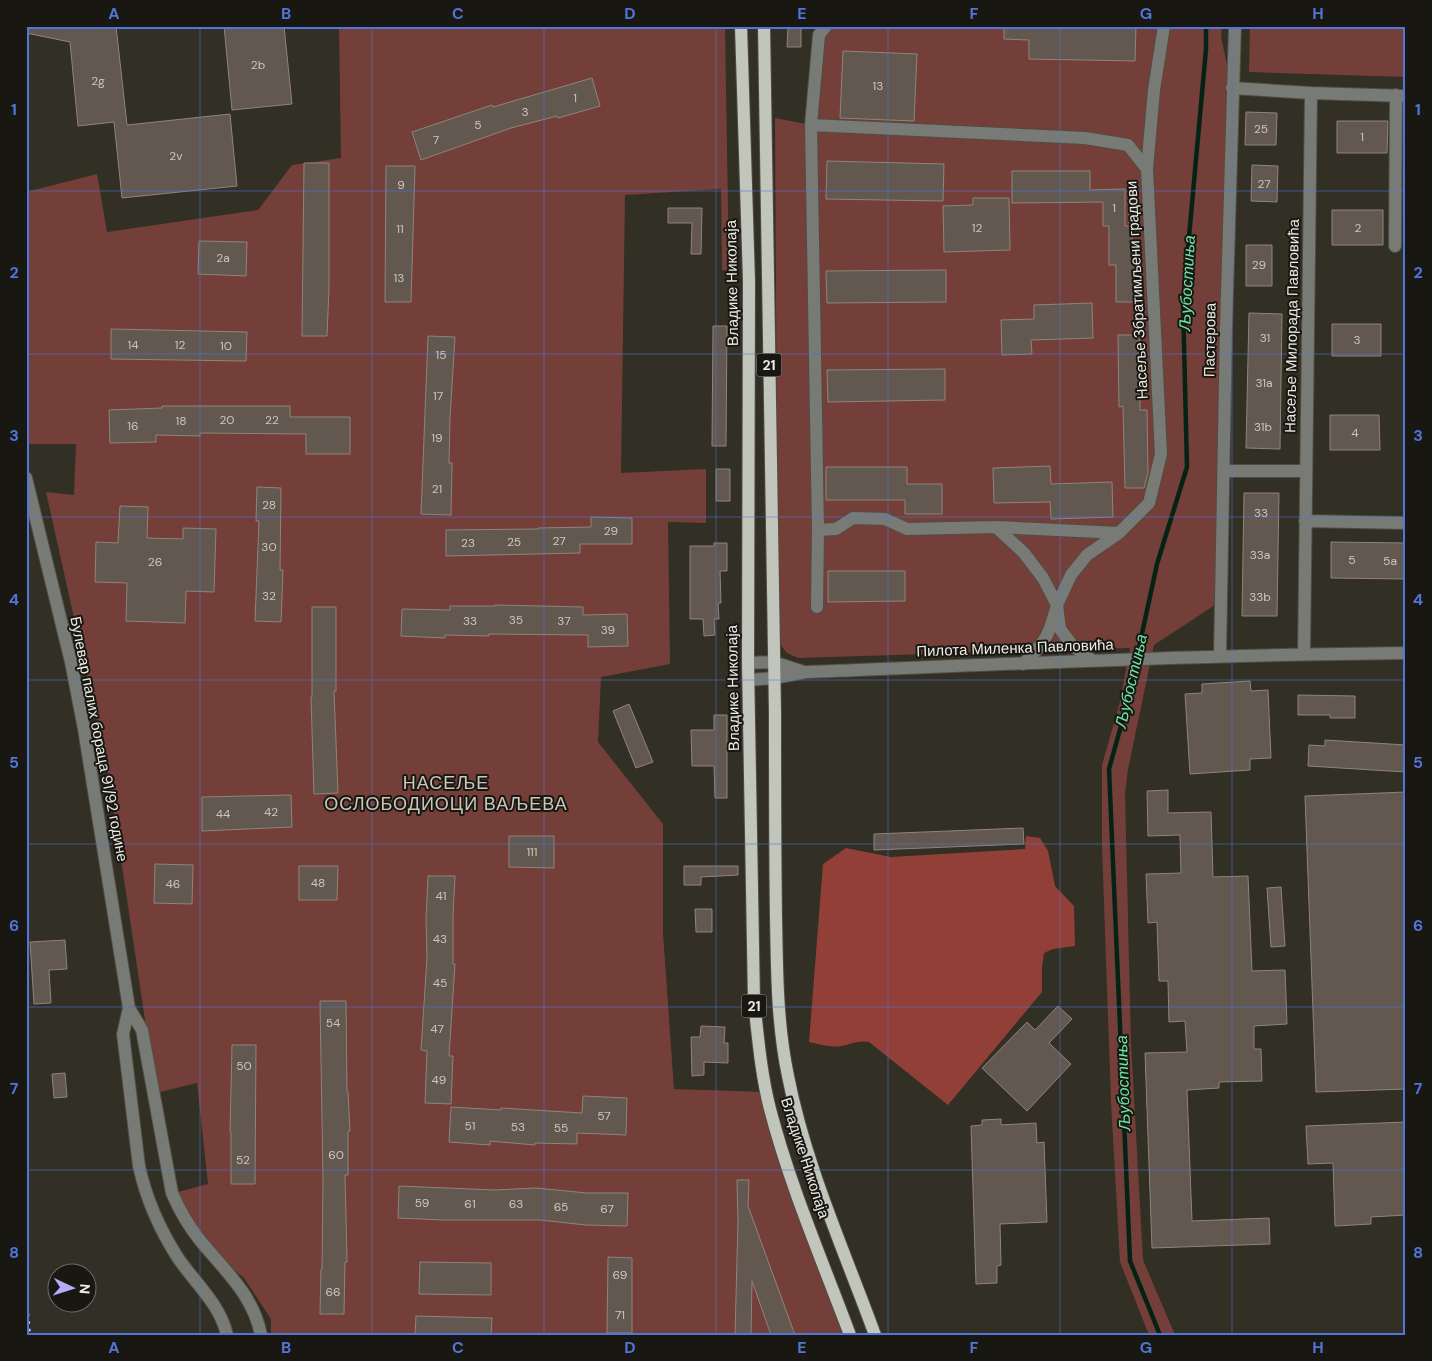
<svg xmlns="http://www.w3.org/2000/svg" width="1432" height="1361" viewBox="0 0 1432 1361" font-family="'DM Sans',sans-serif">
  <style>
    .green { fill: #753f39 }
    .forest { fill: #923f38 }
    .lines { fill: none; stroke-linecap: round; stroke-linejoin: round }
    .stream { stroke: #052314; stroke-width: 4.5 }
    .building { fill: #635850; stroke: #8f847b }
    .minor-casing { stroke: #504d43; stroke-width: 14 }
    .major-casing { stroke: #504d43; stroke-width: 14 }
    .minor { stroke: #787a75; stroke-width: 12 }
    .major { stroke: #c1c5bb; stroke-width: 12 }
    .rail { stroke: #d8d5ce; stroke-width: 4; stroke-dasharray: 2.5 5; stroke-linecap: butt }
    .grid { fill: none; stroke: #5175db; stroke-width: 1; stroke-opacity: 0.55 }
    .labels { text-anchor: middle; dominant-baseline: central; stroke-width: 4; stroke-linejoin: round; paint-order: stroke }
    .number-label { font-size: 12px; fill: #cac6bf }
    .shield { fill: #181712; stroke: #adaba5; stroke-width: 1 }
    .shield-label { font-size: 14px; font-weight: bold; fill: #edebe4 }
    .street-label { font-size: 15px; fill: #edebe4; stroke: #181712 }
    .water-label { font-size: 16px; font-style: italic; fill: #6ae7a8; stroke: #181712 }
    .quarter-label { font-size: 18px; letter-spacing: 1px; fill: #cbc7ba; stroke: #181712 }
    .neatline { fill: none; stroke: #5175db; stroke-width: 2 }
    .grid-label { font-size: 16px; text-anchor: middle; font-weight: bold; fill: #5175db }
  </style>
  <rect width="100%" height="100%" fill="#322f24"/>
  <path class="green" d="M339,26H725L729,271L722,270L721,189L625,195L621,473L706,469V523L668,522L670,664L601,677L598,742L663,824V933L674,1089L767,1092L850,1335H271V1319L244,1278L211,1251L178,1192L208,1184L197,1083L156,1093L107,766L46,492L74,495L76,444H26V192L97,174L107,232L258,210L292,165L341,158Z
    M826,26H1222L1221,37L1232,88L1221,601L1154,645L1128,769L1125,794L1131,1044L1143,1260L1175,1335H1149L1120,1262L1111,1102L1102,846V765L1120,702L1130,648L798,658L787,653L778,642L775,118L811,125Z
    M1250,26H1406V77L1249,72Z"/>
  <path class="forest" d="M1026,836L1040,838L1048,851L1055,886L1074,906L1075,946L1053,949L1044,953L1042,968V992L948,1105L869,1042C859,1040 851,1044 841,1046C830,1048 820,1044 809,1042L823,864L846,848L891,857L1025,849Z"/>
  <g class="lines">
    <path class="stream" d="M1160,1335L1130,1261L1109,769L1126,708L1157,564L1187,467L1183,303L1206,49V26"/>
  </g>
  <path class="building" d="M26,26H116L127,125L230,114L237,186L122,198L114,122L78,126L70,42L26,33Z
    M224,26H284L292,104L232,110Z
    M1004,26H1136L1135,61L1029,59V40L1004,39Z
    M788,27H801V47H787Z
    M843,51L917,54L914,121L840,118Z
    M592,78L600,106L558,118L557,116L511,128L421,160L412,132L492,105L493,107Z
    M1246,112L1277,113L1276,145H1245Z
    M1337,121H1388L1387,153H1337Z
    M827,161L944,164L943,201L826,199Z
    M304,163H329V287L327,336H302Z
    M1252,165L1278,166L1277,202L1251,201Z
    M386,166H415L411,302H385Z
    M1012,171H1090V190L1125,189V226H1132V265L1137,264V302H1116V265H1109V226H1103V202L1012,203Z
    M973,198H1009L1010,250L944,252L943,206L973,205Z
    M668,208H702L701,254H691L692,223H668Z
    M1332,210H1383V245H1332Z
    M199,241L247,242L246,276L198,274Z
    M1246,245H1272V286H1246Z
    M946,270V302L827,303L826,271Z
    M1092,303L1093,338L1031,340L1032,354L1002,355L1001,320L1034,319V305Z
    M1249,313L1282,314L1280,449L1246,448Z
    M1332,324H1381V356H1332Z
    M713,326H727L726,446H712Z
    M111,329L247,332L246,361L111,359Z
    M1118,335H1139L1140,410H1147L1148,472L1144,488H1125L1123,406L1119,407Z
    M428,336L455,337L450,418L449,463H452L451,515L421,514Z
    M945,369V400L828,402L827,370Z
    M162,406H290V417H350V454H306V434L200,433V436L156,435V442L110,443L109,410L162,408Z
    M1330,415H1379L1380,450H1330Z
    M1050,466L1051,484L1112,482L1113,517L1051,519L1050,502L994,503L993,468Z
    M826,467H907V484H942V514H905V500H826Z
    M716,469H730V501H716Z
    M257,487L281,488L280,570H283L281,622L255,621L259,521H256Z
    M1244,493H1279L1277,616H1242Z
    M120,506L148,507L147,538L183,539V528L216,529L214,592L186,591L185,623L126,621L127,583L95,582L96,542L118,543Z
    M591,517L632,518V544H580V553L446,556V530L538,529V528L591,527Z
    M1331,542L1406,543V579L1331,578Z
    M714,543H727V571H720L721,603H718L719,619H714L715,635L704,636L703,619H690V546H714Z
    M828,571H905V601L828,602Z
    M495,605L583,607V615L627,614L628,646L588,647V635L489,634V636L445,635V638L401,636L402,609L450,610V606H495Z
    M312,607H336V691H334L338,793L314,794L311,697H312Z
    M1250,681L1251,691L1268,690L1271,758L1250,759V770L1190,774L1185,694L1202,693V684Z
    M1298,695L1355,696V718H1330V715H1298Z
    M629,704L653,762L636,768L613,711Z
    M714,715H727V798H715L714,766H692L691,730H714Z
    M1325,740L1406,745V772L1308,766L1309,745L1325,746Z
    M1168,790V813L1211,812L1213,877L1248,876L1252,971L1285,970L1287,1024L1254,1026V1049H1261L1262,1081L1219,1082V1088L1187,1090L1192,1221L1269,1218L1270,1244L1152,1248L1145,1053L1187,1052L1185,1021L1169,1022L1168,981H1159L1157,922L1148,923L1146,874L1181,873L1180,835L1148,836L1147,791Z
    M1406,792V1089L1316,1092L1305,796Z
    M291,795L292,827L202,831V797Z
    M1023,828L1024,844L874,850V834Z
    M509,836H554V868L509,867Z
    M155,864L193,865L192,904L154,903Z
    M299,866H338L337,900H299Z
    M684,866H738V875L701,877V885H684Z
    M428,876H455L453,916V964H455L449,1056H453L451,1104L425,1103L427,1051L421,1050L427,958L426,919Z
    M1281,887L1285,946L1271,947L1267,888Z
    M695,909H712V932H696Z
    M65,940L67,969L49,970L51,1003L34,1004L30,942Z
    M320,1001H346L347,1092H348L350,1131H348V1175H345L347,1262H345L344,1314H320L321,1269H322L323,1180Z
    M1058,1006L1072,1019L1049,1043L1071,1064L1027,1111L982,1068L1027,1022L1035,1030Z
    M701,1026L725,1027L724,1043H728V1063L704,1062V1075L692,1076L691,1037H700Z
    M232,1045H256L255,1184H231V1132H230Z
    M65,1073L67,1097L54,1098L52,1074Z
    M583,1096L627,1098L626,1135L577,1133V1144L535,1143V1145L490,1141V1145L449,1142L451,1107L501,1110V1108L582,1113Z
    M1001,1119V1125L1036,1123L1037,1143L1044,1142L1047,1222L1000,1224L1001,1265L997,1266V1283L976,1284L971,1126L982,1125V1120Z
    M1406,1122V1215L1371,1217V1224L1335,1226L1333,1163L1308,1164L1306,1126Z
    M737,1180H749L748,1206L795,1335H771L752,1281L751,1335H735L738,1222Z
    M399,1186L495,1190L536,1188L587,1193H628L627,1226L586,1225L540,1220H444L398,1218Z
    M608,1257L632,1258V1333H607Z
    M420,1262L491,1263V1295L419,1294Z
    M416,1316L492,1318L491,1335H415Z"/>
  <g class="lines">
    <defs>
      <path id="minor" d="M1232,88L1311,93L1406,96
        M811,125L1085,138L1128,145L1147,169L1161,454L1149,503L1119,533L1087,555L1071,575L1057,605
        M1147,169L1154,90L1164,26
        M1395,246L1396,95
        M1224,471H1306
        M26,478L71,662L84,729L129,1008L142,1030L172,1193C179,1209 188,1225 199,1239C224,1270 253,1294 261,1335
        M1305,521L1406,523
        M996,527L1024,553L1043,578L1057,605
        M818,530L811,125L819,35L826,26
        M817,607L818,530L836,529L853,518L885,519L907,529L996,527L1119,533
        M1304,654L1311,93
        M1220,655L1226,327L1235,26
        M748,663L773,662L801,671
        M1023,664C1046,642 1049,635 1057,605L1060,629L1073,646L1093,661
        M749,680L774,678L806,672C1006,664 1206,655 1406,653
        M129,1008L123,1034L139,1166C146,1198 160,1230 178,1258C195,1283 220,1304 227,1335"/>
      <path id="major" d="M741,26L749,281L748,663L754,1001C758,1037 761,1074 770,1109C790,1186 822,1260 850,1335
        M764,26L775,713C775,781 775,849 776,917C777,971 777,1024 788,1076C805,1164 844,1250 875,1335"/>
    </defs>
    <use href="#minor" class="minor-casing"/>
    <use href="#major" class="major-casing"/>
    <use href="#minor" class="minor"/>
    <use href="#major" class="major"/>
    <path class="rail" d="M26,1299L29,1335"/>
  </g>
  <path class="grid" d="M200,26V1335M372,26V1335M544,26V1335M716,26V1335M888,26V1335M1060,26V1335M1232,26V1335M26,191H1406M26,354H1406M26,517H1406M26,680H1406M26,844H1406M26,1007H1406M26,1170H1406"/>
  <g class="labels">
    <g class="number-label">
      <text x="258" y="65">2b</text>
      <text x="98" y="81">2g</text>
      <text x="878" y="86">13</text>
      <text x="575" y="98">1</text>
      <text x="525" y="112">3</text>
      <text x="478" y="125">5</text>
      <text x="1261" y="129">25</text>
      <text x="1362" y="137">1</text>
      <text x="436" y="140">7</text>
      <text x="176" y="156">2v</text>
      <text x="1264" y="184">27</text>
      <text x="401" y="185">9</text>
      <text x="1114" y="208">1</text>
      <text x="977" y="228">12</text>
      <text x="1358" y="228">2</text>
      <text x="400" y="229">11</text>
      <text x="223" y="258">2a</text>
      <text x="1259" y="265">29</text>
      <text x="399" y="278">13</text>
      <text x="1265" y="338">31</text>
      <text x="1357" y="340">3</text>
      <text x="133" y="345">14</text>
      <text x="180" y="345">12</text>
      <text x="226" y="346">10</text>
      <text x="441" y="355">15</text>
      <text x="1264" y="383">31a</text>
      <text x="438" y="396">17</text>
      <text x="227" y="420">20</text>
      <text x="272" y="420">22</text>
      <text x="181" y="421">18</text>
      <text x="133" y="426">16</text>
      <text x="1263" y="427">31b</text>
      <text x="1355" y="433">4</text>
      <text x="437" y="438">19</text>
      <text x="437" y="489">21</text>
      <text x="269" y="505">28</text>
      <text x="1261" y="513">33</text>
      <text x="611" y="531">29</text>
      <text x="559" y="541">27</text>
      <text x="514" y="542">25</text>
      <text x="468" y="543">23</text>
      <text x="269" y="547">30</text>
      <text x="1260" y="555">33a</text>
      <text x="1352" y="560">5</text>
      <text x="1390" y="561">5a</text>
      <text x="155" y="562">26</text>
      <text x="269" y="596">32</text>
      <text x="1260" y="597">33b</text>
      <text x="516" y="620">35</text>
      <text x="470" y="621">33</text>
      <text x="564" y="621">37</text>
      <text x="608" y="630">39</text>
      <text x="271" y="812">42</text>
      <text x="223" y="814">44</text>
      <text x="532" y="852">111</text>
      <text x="318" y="883">48</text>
      <text x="173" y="884">46</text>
      <text x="441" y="896">41</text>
      <text x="440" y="939">43</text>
      <text x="440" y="983">45</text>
      <text x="333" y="1023">54</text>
      <text x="437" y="1029">47</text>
      <text x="244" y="1066">50</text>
      <text x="439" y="1080">49</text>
      <text x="604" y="1116">57</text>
      <text x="470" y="1126">51</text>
      <text x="518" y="1127">53</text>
      <text x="561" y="1128">55</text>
      <text x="336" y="1155">60</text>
      <text x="243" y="1160">52</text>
      <text x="422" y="1203">59</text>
      <text x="470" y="1204">61</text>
      <text x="516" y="1204">63</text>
      <text x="561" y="1207">65</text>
      <text x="607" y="1209">67</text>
      <text x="620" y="1275">69</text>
      <text x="333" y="1292">66</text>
      <text x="620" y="1315">71</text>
    </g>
    <g class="shield">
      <rect x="756.5" y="353.5" width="25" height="23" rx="4"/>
      <rect x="741.5" y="994.5" width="25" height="23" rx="4"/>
    </g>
    <g class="shield-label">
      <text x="769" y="365">21</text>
      <text x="754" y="1006">21</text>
    </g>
    <g class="street-label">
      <text transform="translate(732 283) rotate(-91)">Владике Николаја</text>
      <text transform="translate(1137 290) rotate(-93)">Насеље Збратимљени градови</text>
      <text transform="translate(1292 326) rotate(-89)">Насеље Милорада Павловића</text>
      <text transform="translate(1210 340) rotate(-89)">Пастерова</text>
      <text transform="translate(1015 648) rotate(-2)">Пилота Миленка Павловића</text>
      <text transform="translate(733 688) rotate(-91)">Владике Николаја</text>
      <text transform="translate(99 739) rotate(79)">Булевар палих бораца 91/92 године</text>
      <text transform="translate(805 1158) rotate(72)">Владике Николаја</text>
    </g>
    <g class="water-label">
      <text transform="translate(1187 283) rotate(-87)">Љубостиња</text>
      <text transform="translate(1131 681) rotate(-77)">Љубостиња</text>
      <text transform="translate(1123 1083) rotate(-92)">Љубостиња</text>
    </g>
    <g class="quarter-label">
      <text x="446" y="783">НАСЕЉЕ<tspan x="446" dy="21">ОСЛОБОДИОЦИ ВАЉЕВА</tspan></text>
    </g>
  </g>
  <rect width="1432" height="1361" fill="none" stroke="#181712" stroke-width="55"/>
  <g transform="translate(72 1288) rotate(94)"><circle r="24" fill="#181712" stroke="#6d6c66"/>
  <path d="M0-4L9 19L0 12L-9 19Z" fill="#b4acf9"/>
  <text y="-8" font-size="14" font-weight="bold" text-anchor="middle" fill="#edebe4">N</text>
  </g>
  <rect x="28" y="28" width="1376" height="1306" class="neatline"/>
  <g class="grid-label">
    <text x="114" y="19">A</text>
    <text x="286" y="19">B</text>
    <text x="458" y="19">C</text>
    <text x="630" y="19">D</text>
    <text x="802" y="19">E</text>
    <text x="974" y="19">F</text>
    <text x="1146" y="19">G</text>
    <text x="1318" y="19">H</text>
    <text x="14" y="115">1</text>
    <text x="1418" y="115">1</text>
    <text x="14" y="278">2</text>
    <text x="1418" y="278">2</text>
    <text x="14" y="441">3</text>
    <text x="1418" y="441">3</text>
    <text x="14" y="605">4</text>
    <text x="1418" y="605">4</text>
    <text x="14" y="768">5</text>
    <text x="1418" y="768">5</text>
    <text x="14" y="931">6</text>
    <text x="1418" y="931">6</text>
    <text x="14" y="1094">7</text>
    <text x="1418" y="1094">7</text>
    <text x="14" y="1258">8</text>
    <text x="1418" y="1258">8</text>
    <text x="114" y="1353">A</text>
    <text x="286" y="1353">B</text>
    <text x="458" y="1353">C</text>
    <text x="630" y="1353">D</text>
    <text x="802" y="1353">E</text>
    <text x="974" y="1353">F</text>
    <text x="1146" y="1353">G</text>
    <text x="1318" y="1353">H</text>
  </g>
</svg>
